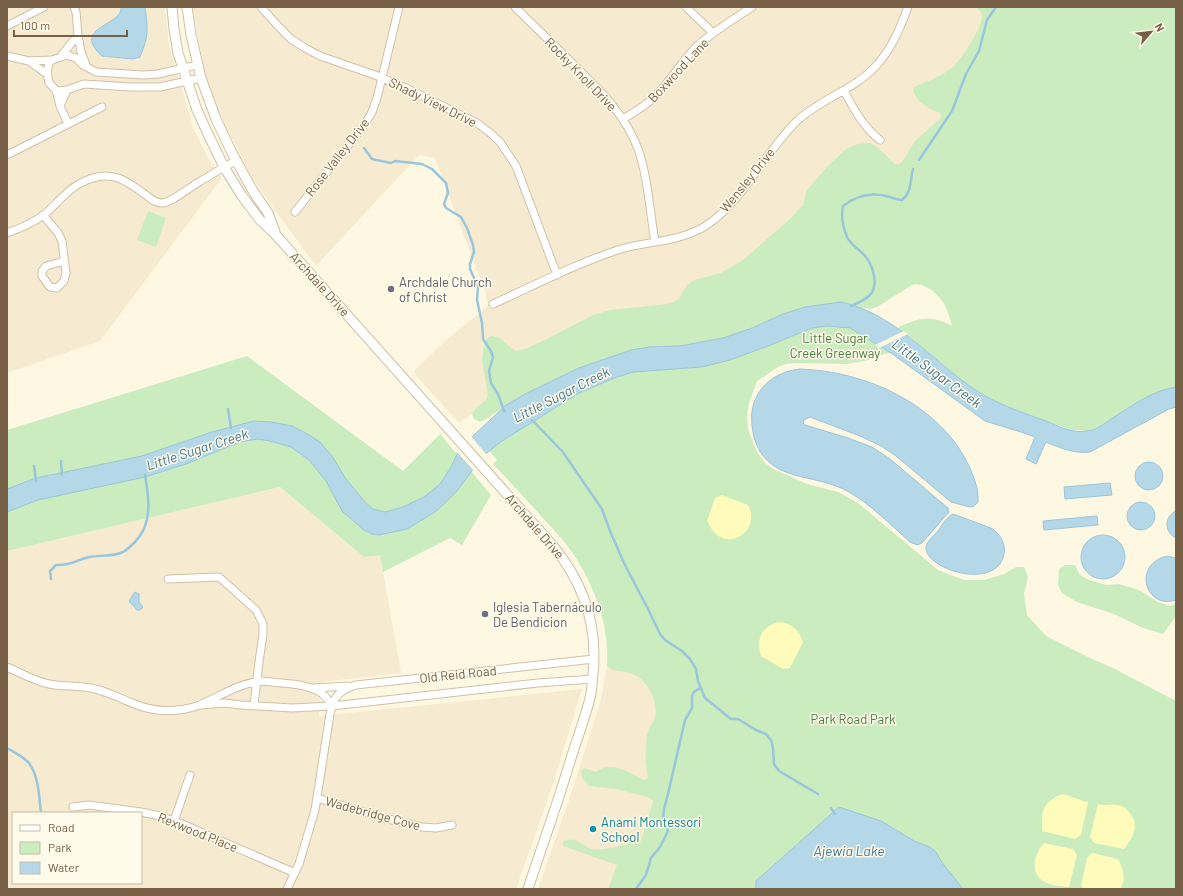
<svg xmlns="http://www.w3.org/2000/svg" width="1183" height="896" viewBox="0 0 1183 896" font-family="Barlow,sans-serif">
  <style>
    .residential { fill: #f6ebd0; fill-rule: evenodd }
    .green { fill: #caecbf }
    .sand { fill: #fffcbb }
    .water { fill: #b5d8e9; stroke: #9ac6db }
    .pier { fill: #fef8e2 }
    .lines { fill: none; stroke-linecap: round; stroke-linejoin: round }
    .stream { stroke: #9ac6db; stroke-width: 2.5 }
    .minor-casing { stroke: #d0c0a8; stroke-width: 9 }
    .tertiary-casing { stroke: #d0c0a8; stroke-width: 11 }
    .minor { stroke: #fff; stroke-width: 7 }
    .tertiary { stroke: #fff; stroke-width: 9 }
    .worship-dot { fill: #6b7280; stroke: #fffaea; stroke-width: 1.5 }
    .culture-dot { fill: #0f9aa8; stroke: #fffaea; stroke-width: 1.5 }
    .labels { text-anchor: middle; dominant-baseline: central; stroke-width: 3; stroke-linejoin: round; paint-order: stroke }
    .street-label { font-size: 13px; fill: #786046; stroke: #fffaea }
    .worship-label { font-size: 13px; fill: #5b616d; stroke: #fffaea; text-anchor: start }
    .park-label { font-size: 13px; fill: #457f3d; stroke: #fffaea }
    .culture-label { font-size: 13px; fill: #0d838f; stroke: #fffaea; text-anchor: start }
    .water-label { font-size: 14px; font-style: italic; fill: #417894; stroke: #fffaea }
  </style>
  <rect width="100%" height="100%" fill="#fef8e2"/>
  <path class="residential" d="M7,7H165L169,46L194,130L208,158L222,178L100,341L7,373Z
    M192,7H996L952,111L871,206L503,393L459,423L413,372L445,341L488,306L485,290L476,268L435,158L419,155L316,266L272,206L254,180L227,129L214,99L205,73Z
    M280,487L364,557L380,554L401,673L322,682L319,716L582,689L553,784L516,889H7V551ZM13,813H141V883H13Z
    M678,655L654,797L632,876L636,889H538L570,797L601,700L607,666Z"/>
  <path class="green" d="M976,7H1176V387L1167,389L1100,426L1087,431L1071,430L1002,405L974,390L927,352L913,339L897,328C919,318 929,314 952,326C950,319 948,312 945,305C939,295 924,281 912,285L877,307L871,309L862,308L853,305L825,304L805,307L783,314L752,328L723,338L680,346L649,347L579,368L525,394L486,419L480,422L474,419L472,414L475,409L486,400L488,395L482,361L484,345L487,338L491,336L500,338L515,351L525,349L545,340L593,315L610,310L660,305L673,302L679,299L687,285L694,280L721,273L743,260L790,219L803,205L807,190L827,167L846,149L858,144L870,143L877,147L894,163L898,165L902,162L915,141L942,117L940,113C929,109 916,102 913,90L916,86C927,82 939,77 949,70C960,63 981,29 982,17C982,13 979,9 976,7Z
    M148,211L166,218L156,247L137,240Z
    M828,326L850,327L891,353L873,356L869,360L847,364L798,363L786,364L778,367L757,381L749,403L747,414L748,429L756,450L764,462L773,469L807,484L838,492L858,503L938,570L964,580H984L1004,574L1016,567H1024L1028,577L1024,594L1027,615L1046,636L1088,657L1115,669L1176,701V889H606L609,887L617,865L563,846V842C576,835 580,845 592,849C601,852 630,843 641,841L653,801L648,797L616,789L589,786L582,778L581,771L584,768L596,772C612,760 629,773 644,780L648,778C646,768 645,757 646,747C646,742 647,734 649,729C650,725 654,722 655,718C658,704 651,688 641,679C630,669 616,674 607,666C610,625 593,581 569,548C561,537 550,526 541,516C525,498 509,481 493,464L497,460L488,449L579,393L617,377L633,372L648,371L702,367L730,360L768,346L812,328Z
    M247,356L403,471L440,434L491,495L462,545L450,538L383,572L380,555L364,557L280,487L7,551V430Z
    M1065,565H1075L1080,575L1089,580L1106,585L1119,584L1139,590L1158,602L1170,606L1176,604V616L1163,634L1143,628L1114,614L1077,602L1062,593L1058,585L1059,569Z"/>
  <path class="sand" d="M722,495L748,505C755,518 750,533 736,538C732,539 727,540 723,538C715,536 711,528 707,521L715,498Z
    M779,622C792,623 799,630 803,642L790,668L783,669L761,656C756,638 761,627 779,622Z
    M1062,794C1072,796 1078,800 1088,802L1081,835L1075,839L1042,831C1042,811 1041,803 1062,794Z
    M1098,804C1104,806 1110,804 1116,805C1121,805 1124,807 1127,810C1141,824 1134,836 1124,849L1094,843L1090,837Z
    M1044,843L1073,849L1077,855L1069,887C1062,886 1054,886 1047,883C1029,876 1033,855 1044,843Z
    M1092,853L1118,859C1123,869 1127,879 1120,889H1084L1081,886L1087,858Z"/>
  <path class="water" d="M121,7H145C148,31 149,35 140,57L133,59L102,56C70,27 123,26 121,7Z
    M841,302C894,313 931,360 974,389C996,404 1021,412 1046,421C1058,426 1073,434 1087,431C1096,430 1104,424 1111,419C1132,406 1151,391 1176,387V407L1169,409L1090,452C1075,454 1060,448 1046,442L1036,464L1026,459L1035,437L1021,432L985,421L891,353L850,328L828,326L812,328L768,346L730,360L702,367L633,372L617,377L579,393L502,441L483,456L457,491L444,504L435,512L407,529L379,535L372,534L364,530L342,511L326,481L309,460L291,447L270,441L258,439L240,442L186,464L145,477L38,500L7,512V489L36,478L142,456L212,432L254,421L271,422L292,426L306,433L320,442L332,456L346,479L365,502L373,509L385,512L403,507L424,497L440,484L451,467L460,448L505,406L525,394L579,368L631,350L649,347L680,346L723,338L752,328L783,314L805,307Z
    M800,369C865,371 939,404 968,464C974,477 979,489 978,502L974,506L970,507L951,502L896,456L881,446L860,436L810,417L804,420L803,423L805,425L848,438L872,447L890,459L948,508L949,512L922,543L917,545L910,542C892,526 870,504 849,492C815,472 767,484 754,437C751,424 750,410 756,398C764,380 782,371 800,369Z
    M1135 476a14 14 0 1 1 28 0a14 14 0 1 1-28 0Z
    M1110,483L1112,495L1065,499L1064,487Z
    M1127 516a14 14 0 1 1 28 0a14 14 0 1 1-28 0Z
    M1176,511V538C1164,532 1164,517 1176,511Z
    M953,514L991,528C1000,534 1006,543 1004,554C997,592 924,569 926,547C927,540 935,535 939,530C942,524 947,517 953,514Z
    M1097,516L1098,525L1044,530L1043,521Z
    M1081 557a22 22 0 1 1 44 0a22 22 0 1 1-44 0Z
    M1167,556L1176,558V600C1146,610 1131,565 1167,556Z
    M135,592L139,594V602L143,607L140,610H137L129,601Z
    M839,807L881,821L916,842L930,847L936,852L941,861L963,889H756V881Z"/>
  <path class="pier" d="M904,331L908,334L879,348L875,345Z
    M470,435L487,455L474,471L456,451L458,447Z"/>
  <g class="lines">
    <path class="stream" d="M364,148L372,159L391,163L395,161L422,164L432,169L446,183L448,193L444,204L446,208L461,217L467,228L473,245L474,252L470,264V269L478,287L477,300L482,323L483,339L491,351L493,357L489,371L491,383L498,394L504,411
      M919,160L952,111L966,74L979,51L987,20L996,7
      M851,306C858,303 865,300 870,295C879,285 873,266 866,257C860,249 851,246 847,237C843,227 841,215 843,206C856,196 870,192 886,196C892,197 896,200 902,200C912,192 910,180 913,169
      M228,409L231,428
      M532,420L562,451L602,509L610,531L624,563L648,609L660,634L665,640L682,651L690,659L696,669L698,681L705,698L731,719H738L756,730L766,734L771,740L773,748L774,764L779,771L818,794
      M61,461L62,475
      M34,466L36,481
      M51,579L50,571L56,565C71,566 76,560 89,557C100,555 112,557 123,552C127,550 131,546 135,542C153,524 149,498 145,475
      M7,748C14,752 22,756 28,762C39,775 39,797 41,813
      M831,808L835,814
      M636,889L646,875L651,858L660,847L668,831L663,820L664,809L668,794L685,720L692,708V696L694,692L700,688"/>
    <defs>
      <path id="minor" d="M74,7L76,12L78,35
        M261,7L279,27L291,39L305,48L320,56L375,75L406,88L477,123L489,132L500,142L516,166L557,275
        M515,7C534,26 553,44 572,63C598,89 625,113 638,149C648,177 650,213 655,242
        M686,7L713,33
        M7,26L44,7
        M7,56L29,61
        M61,56L78,35L81,52L87,67
        M197,65L158,74L143,75L96,72L83,65L76,58L67,55L52,60L49,63L47,73L49,83L56,90L59,91L67,90L84,84L130,87H160L201,78
        M48,75L29,61L52,60
        M56,90L60,106L67,90
        M844,91C854,109 863,127 880,140
        M60,106L68,124
        M623,119C636,111 650,103 660,91C673,77 683,60 697,46C714,31 734,19 752,7
        M7,155L102,107
        M295,212L365,124L372,112L377,98L399,7
        M43,215L58,233L62,241L66,273L64,281L57,288L50,287L42,276V271L46,266L64,261
        M7,233C21,228 33,223 45,214C62,199 70,185 93,178C115,171 129,183 146,195C151,199 155,203 162,203C171,203 190,187 199,182C211,175 223,167 236,161
        M493,304C535,285 577,263 621,249C649,241 676,242 702,228C741,206 765,151 798,120C821,99 853,90 875,67C891,50 900,29 908,7
        M168,579L219,577L256,610L263,624V634L259,662L254,705
        M7,667C21,673 34,681 49,684C64,687 80,685 95,689C108,692 120,698 132,703C155,713 177,713 200,705
        M593,679L538,683L332,706C336,693 344,689 356,685L594,659
        M261,681C277,683 306,683 320,692C325,695 329,701 332,706L292,708L241,705L224,703L200,705C220,696 240,683 261,681Z
        M314,688L348,686
        M317,798L384,818L422,827L436,828L452,825
        M73,807L89,805L141,812L160,816L182,824L295,873
        M174,821L190,775
        M287,889L299,864L315,810L330,714L332,706"/>
      <path id="tertiary" d="M172,7L174,29L178,53L197,110L208,134L224,167L242,196L260,220L275,234L554,547C584,584 598,627 593,674C592,682 592,691 590,698C584,722 575,744 568,768C556,808 541,849 528,889
        M187,7L191,35L201,78L216,119L232,153L253,191L268,213L275,232"/>
    </defs>
    <use href="#minor" class="minor-casing"/>
    <use href="#tertiary" class="tertiary-casing"/>
    <use href="#minor" class="minor"/>
    <use href="#tertiary" class="tertiary"/>
  </g>
  <g class="worship-dot">
    <circle cx="391" cy="289" r="4"/>
    <circle cx="485" cy="614" r="4"/>
  </g>
  <circle class="culture-dot" cx="593" cy="829" r="4"/>
  <g class="labels">
    <g class="street-label">
      <text transform="translate(678 70) rotate(-47)">Boxwood Lane</text>
      <text transform="translate(581 74) rotate(46)">Rocky Knoll Drive</text>
      <text transform="translate(433 102) rotate(26)">Shady View Drive</text>
      <text transform="translate(337 157) rotate(-52)">Rose Valley Drive</text>
      <text transform="translate(747 180) rotate(-51)">Wensley Drive</text>
      <text transform="translate(320 284) rotate(48)">Archdale Drive</text>
      <text transform="translate(535 526) rotate(49)">Archdale Drive</text>
      <text transform="translate(458 674) rotate(-6)">Old Reid Road</text>
      <text transform="translate(373 813) rotate(15)">Wadebridge Cove</text>
      <text transform="translate(198 832) rotate(22)">Rexwood Place</text>
    </g>
    <g class="worship-label">
      <text x="399" y="282">Archdale Church<tspan x="399" dy="15">of Christ</tspan></text>
      <text x="493" y="607">Iglesia Tabernáculo<tspan x="493" dy="15">De Bendicion</tspan></text>
    </g>
    <g class="park-label">
      <text x="835" y="338">Little Sugar<tspan x="835" dy="15">Creek Greenway</tspan></text>
      <text x="853" y="719">Park Road Park</text>
    </g>
    <g class="culture-label">
      <text x="601" y="822">Anami Montessori<tspan x="601" dy="15">School</tspan></text>
    </g>
    <g class="water-label">
      <text transform="translate(937 373) rotate(36)">Little Sugar Creek</text>
      <text transform="translate(561 394) rotate(-27)">Little Sugar Creek</text>
      <text transform="translate(197 449) rotate(-18)">Little Sugar Creek</text>
      <text x="849" y="850">Ajewia Lake</text>
    </g>
  </g>
  <rect width="1183" height="896" fill="none" stroke="#786046" stroke-width="16"/>
  <rect x="12" y="812" width="130" height="72" fill="#fffaea" stroke="#c9bca8"/>
  <rect x="20" y="825" width="20" height="6" fill="#ffffff" stroke="#c9bca8"/>
  <text x="48" y="832" font-size="12" fill="#786046">Road</text>
  <rect x="20" y="842" width="20" height="12" fill="#caecbf" stroke="#c9bca8"/>
  <text x="48" y="852" font-size="12" fill="#786046">Park</text>
  <rect x="20" y="862" width="20" height="12" fill="#b5d8e9" stroke="#c9bca8"/>
  <text x="48" y="872" font-size="12" fill="#786046">Water</text>
  <g transform="translate(1151 32) rotate(62)" stroke="#fffaea" stroke-width="3" paint-order="stroke">
  <path d="M0-3L7 15L0 10L-7 15Z" fill="#786046"/>
  <text y="-6" font-size="11" font-weight="bold" text-anchor="middle" fill="#786046">N</text>
  </g>
  <path d="M14 30v6h113v-6" fill="none" stroke="#786046" stroke-width="2"/>
  <text x="20" y="30" font-size="12" fill="#786046" stroke="#fffaea" stroke-width="3" paint-order="stroke">100 m</text>
</svg>
